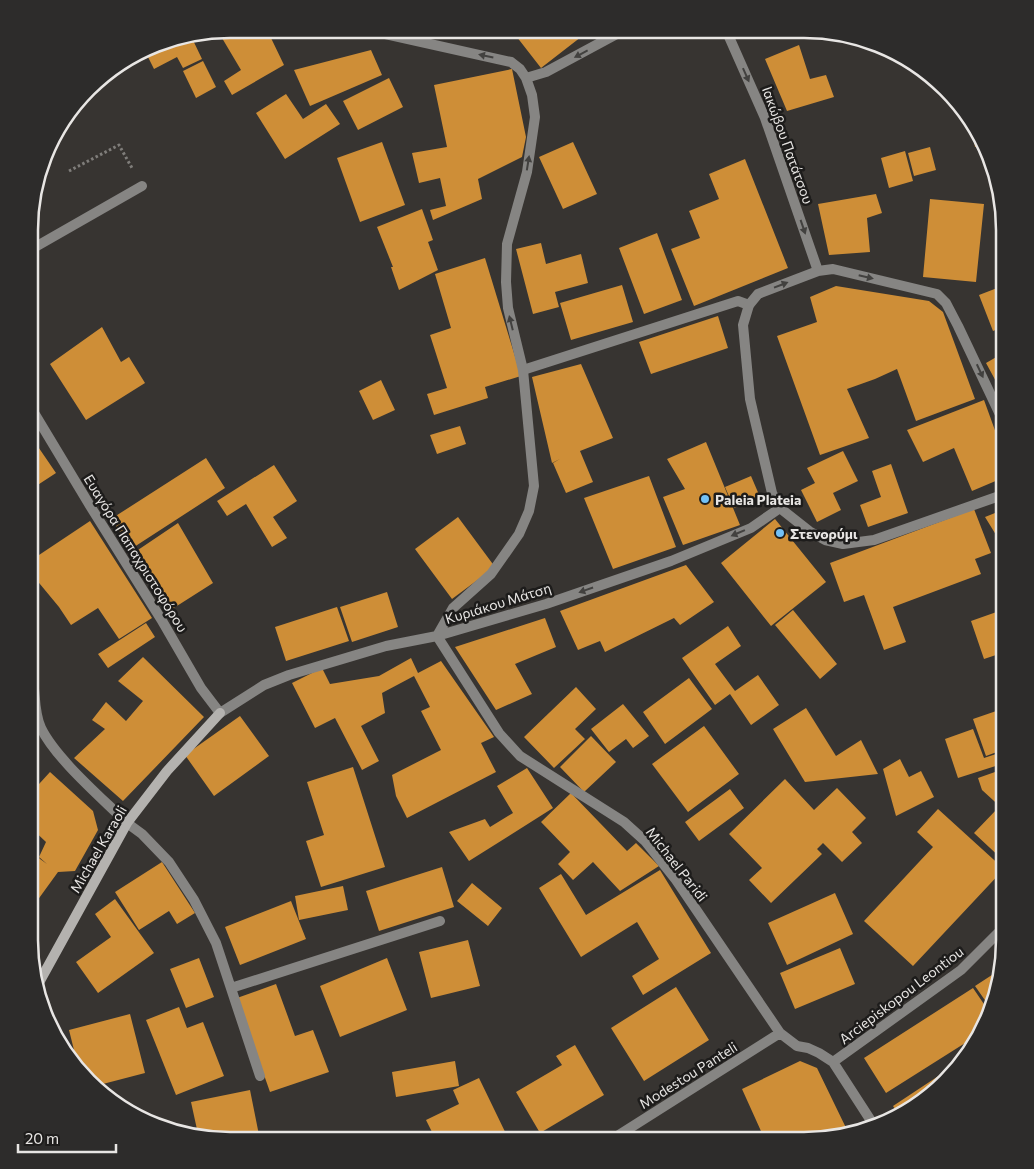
<svg xmlns="http://www.w3.org/2000/svg" width="1034" height="1169" viewBox="0 0 1034 1169" font-family="Commissioner,sans-serif">
  <style>
    .building { fill: #ce8e37 }
    .lines { fill: none; stroke-linecap: round; stroke-linejoin: round }
    .path { stroke: #7f7d7a; stroke-width: 3; stroke-dasharray: 2.5 2.5; stroke-linecap: butt }
    .lane { stroke: #868583; stroke-width: 10 }
    .street { stroke: #868583; stroke-width: 10 }
    .secondary { stroke: #b4b2af; stroke-width: 10 }
    .oneway { fill: #42413f }
    .poi-dot { fill: #73c1f6; stroke: #1d1c1b; stroke-width: 2 }
    .labels { text-anchor: middle; dominant-baseline: central; stroke-width: 5; stroke-linejoin: round; paint-order: stroke }
    .street-label { font-size: 14px; fill: #e8e6e4; stroke: #1d1c1b }
    .poi-label { font-size: 14px; font-weight: bold; fill: #e8e6e4; stroke: #1d1c1b; text-anchor: start }
    .rim { fill: none; stroke: #e8e6e4; stroke-width: 2.5 }
  </style>
  <rect width="100%" height="100%" fill="#373431"/>
  <path class="building" d="M238,30L271,38L284,65L232,95L224,81L241,70L222,38Z
    M517,30H590L541,68L513,32Z
    M191,36L202,59L183,68L177,57L154,69L145,51L154,46Z
    M799,45L810,79L826,75L834,97L787,111L765,59Z
    M371,50L382,75L310,106L294,70Z
    M203,61L216,87L196,98L183,71Z
    M512,69L526,137L522,157L478,179L482,199L433,220L430,210L446,206L440,178L419,183L412,153L447,147L434,85Z
    M389,78L403,107L358,130L343,101Z
    M286,94L303,119L326,104L340,124L285,159L256,113Z
    M971,121H973L985,145L975,147Z
    M382,142L405,205L360,222L337,158Z
    M573,142L597,194L563,209L539,157Z
    M930,147L936,170L914,176L908,153Z
    M905,151L913,181L889,188L881,158Z
    M745,159L788,268L694,306L671,249L700,238L689,211L719,199L709,174Z
    M876,194L882,213L867,218L870,252L829,255L818,204Z
    M930,199L984,204L976,282L923,277Z
    M422,209L433,240L428,242L438,270L399,290L391,267H393L377,227Z
    M657,233L682,300L644,314L619,248Z
    M541,243L546,264L581,254L588,283L555,292L559,307L533,314L516,249Z
    M485,258L521,376L485,387L488,398L434,415L427,394L447,388L430,335L451,328L435,274Z
    M622,285L633,322L571,340L560,303Z
    M1005,285V326L993,331L979,295Z
    M836,286L929,301L943,312L975,399L916,421L897,369L875,379L847,389L869,438L820,455L777,336L817,322L810,297Z
    M718,316L728,348L651,374L639,342Z
    M102,327L121,362L129,357L145,383L86,420L50,364Z
    M1005,352V398L986,363Z
    M581,364L613,438L580,451L593,482L566,493L553,463L560,459L552,463L532,377Z
    M381,380L395,410L373,420L359,391Z
    M984,400L1005,458V477L972,491L954,448L923,462L907,430Z
    M460,426L466,444L437,454L430,435Z
    M30,435L56,473L30,490Z
    M706,442L740,525L683,545L663,497L685,489L667,459Z
    M843,451L858,481L833,493L841,510L817,522L801,490L815,483L807,468Z
    M206,458L225,488L131,549L111,519Z
    M891,464L908,513L868,527L860,505L881,497L872,471Z
    M274,465L297,501L273,517L287,538L272,547L246,504L227,516L217,501Z
    M649,476L676,547L613,569L584,498Z
    M751,476L760,497L734,508L725,487Z
    M974,509L991,553L975,559L981,574L893,607L906,642L884,650L864,595L844,602L830,563Z
    M1005,509V540L1001,543L985,517Z
    M458,517L495,567L452,599L415,549Z
    M775,519L826,582L771,626L721,563Z
    M90,521L152,618L119,639L98,608L71,625L59,607L30,572V561Z
    M178,523L213,583L169,611L132,554Z
    M686,565L714,602L680,625L674,618L605,652L600,641L578,650L560,611Z
    M387,592L398,627L352,642L340,607Z
    M337,607L349,641L286,661L275,627Z
    M1005,609V652L984,659L971,621Z
    M793,610L837,664L820,679L775,625Z
    M545,618L556,647L515,664L532,694L496,710L455,647Z
    M146,623L155,637L108,668L98,654Z
    M728,626L741,646L715,664L735,691L758,675L779,705L751,725L730,694L715,705L682,658Z
    M143,657L204,717L123,801L74,758L105,729L92,720L106,702L126,721L143,701L118,681Z
    M411,658L418,673L441,661L494,737L481,743L496,772L407,818L396,796L392,775L441,750L421,711L430,707L414,676L382,693L385,713L361,726L379,761L362,770L335,718L315,728L292,683L322,668L330,684L379,676Z
    M689,678L712,709L665,744L643,712Z
    M576,687L596,709L575,729L585,739L554,768L524,737Z
    M623,704L649,736L633,748L626,739L609,752L591,729Z
    M806,708L836,756L861,740L878,774L805,782L773,729Z
    M1005,708V749L986,756L973,719Z
    M240,716L269,756L214,796L185,755Z
    M704,726L739,774L688,812L652,764Z
    M973,729L984,758L1005,751V763L958,778L945,739Z
    M591,736L616,762L584,792L560,767Z
    M900,759L909,777L921,771L934,797L896,816L883,769Z
    M353,767L385,867L321,887L306,841L324,835L307,782Z
    M527,768L553,808L469,861L449,832L485,819L490,827L513,813L497,786Z
    M50,772L93,811L98,830L75,871L58,872L29,912V851L47,864L39,857L46,842L29,826V795Z
    M995,772L1005,781V811L982,790L978,778Z
    M785,779L814,810L837,788L866,818L852,832L862,843L842,862L823,843L817,849L822,854L771,903L749,880L762,868L729,834Z
    M730,789L744,808L699,841L685,822Z
    M571,793L627,851L636,843L659,866L620,891L593,862L573,880L558,864L570,852L541,822Z
    M938,809L1004,869L913,966L864,921L933,847L917,832Z
    M997,809L1005,816V862L974,833Z
    M162,862L195,913L177,924L169,911L139,930L115,892Z
    M442,867L454,907L379,931L366,891Z
    M660,870L711,953L643,995L632,976L659,959L637,922L581,957L539,888L561,874L586,915Z
    M472,883L502,908L488,926L457,901Z
    M343,886L348,910L299,920L295,896Z
    M835,893L853,934L787,965L768,923Z
    M115,899L154,953L98,993L76,962L111,937L95,914Z
    M291,901L306,939L240,965L225,927Z
    M468,940L480,986L431,998L419,952Z
    M840,948L855,984L795,1009L780,973Z
    M199,958L214,997L186,1008L170,969Z
    M387,958L407,1010L340,1037L320,986Z
    M995,973L998,976L989,1006L975,986Z
    M276,984L295,1036L313,1030L329,1072L270,1092L237,998Z
    M676,987L709,1040L644,1081L611,1028Z
    M973,988L988,1010L981,1033L886,1093L864,1058Z
    M179,1007L187,1028L203,1022L224,1076L176,1095L146,1020Z
    M130,1014L145,1073L99,1085L78,1066L69,1030Z
    M575,1045L604,1095L540,1133L516,1092L562,1065L556,1056Z
    M455,1061L459,1086L396,1097L392,1072Z
    M800,1061L817,1068L849,1134L818,1140H765L742,1089Z
    M952,1067L916,1107L899,1115L893,1106Z
    M479,1078L509,1140H436L426,1120L459,1104L453,1090Z
    M250,1090L260,1140H216L198,1134L191,1102Z
    M729,1132L733,1140H714Z"/>
  <g class="lines">
    <path class="path" d="M69,171L119,145L132,168"/>
    <path class="lane" d="M523,370L738,301L749,305
      M30,667C37,686 32,709 41,728C56,759 102,798 127,823"/>
    <path class="street" d="M363,29L511,62L520,69L526,78L532,95L535,117L527,172L507,244L506,282L508,308L523,370L534,486L529,511L519,534L491,574L453,608L437,636
      M726,30L765,118L818,271
      M526,78L546,72L624,30
      M30,250L142,186
      M30,406L92,509L161,619L201,688L220,713L264,685L289,675L386,646L437,636L546,604L671,561L751,528L780,508
      M1005,425L958,326L946,303L937,294L833,269L818,271L758,294L749,305L743,325L750,399L772,493L780,508L809,531L825,540L843,544L874,540L1005,494
      M437,636L499,733L520,756L624,822L645,841L676,880L780,1033L797,1046L808,1048L819,1053L833,1062L875,1127
      M127,823L142,834L169,862L194,900L216,943L260,1076
      M231,988L440,921
      M833,1062L961,970L1005,926
      M611,1140L780,1033"/>
    <path class="secondary" d="M36,988L127,823L167,771L220,713"/>
  </g>
  <defs><path id="oneway-solid" d="M-6-.8H1V-3.2L6.5 0L1 3.2V.8H-6Z" transform="scale(1.25)"/></defs>
  <g class="oneway">
    <use href="#oneway-solid" transform="translate(581 54) rotate(152)"/>
    <use href="#oneway-solid" transform="translate(486 56) rotate(-168)"/>
    <use href="#oneway-solid" transform="translate(746 75) rotate(66)"/>
    <use href="#oneway-solid" transform="translate(528 163) rotate(-81)"/>
    <use href="#oneway-solid" transform="translate(803 227) rotate(71)"/>
    <use href="#oneway-solid" transform="translate(866 277) rotate(13)"/>
    <use href="#oneway-solid" transform="translate(781 285) rotate(-21)"/>
    <use href="#oneway-solid" transform="translate(511 323) rotate(-104)"/>
    <use href="#oneway-solid" transform="translate(980 371) rotate(65)"/>
    <use href="#oneway-solid" transform="translate(738 533) rotate(157)"/>
    <use href="#oneway-solid" transform="translate(586 590) rotate(161)"/>
  </g>
  <g class="poi-dot">
    <circle cx="705" cy="499" r="5"/>
    <circle cx="780" cy="533" r="5"/>
  </g>
  <g class="labels">
    <g class="street-label">
      <text transform="translate(788 145) rotate(70)">Ιακώβου Πατάτσου</text>
      <text transform="translate(136 553) rotate(58)">Ευαγόρα Παπαχριστοφόρου</text>
      <text transform="translate(498 603) rotate(-17)">Κυριάκου Μάτση</text>
      <text transform="translate(98 849) rotate(-60)">Michael Karaoli</text>
      <text transform="translate(677 864) rotate(52)">Michael Paridi</text>
      <text transform="translate(901 995) rotate(-37)">Arciepiskopou Leontiou</text>
      <text transform="translate(688 1075) rotate(-32)">Modestou Panteli</text>
    </g>
    <g class="poi-label">
      <text x="715" y="499">Paleia Plateia</text>
      <text x="790" y="533">Στενορύμι</text>
    </g>
  </g>
  <path d="M0 0H1034V1169H0ZM230 38H804A192 192 0 0 1 996 230V940A192 192 0 0 1 804 1132H230A192 192 0 0 1 38 940V230A192 192 0 0 1 230 38Z" fill="#2d2c2b" fill-rule="evenodd"/>
  <path class="rim" d="M230 38H804A192 192 0 0 1 996 230V940A192 192 0 0 1 804 1132H230A192 192 0 0 1 38 940V230A192 192 0 0 1 230 38Z"/>
  <path d="M18 1144v8h98v-8" fill="none" stroke="#e8e6e4" stroke-width="2.5"/>
  <text x="25" y="1144" font-size="15" fill="#e8e6e4" stroke="#1d1c1b" stroke-width="4" paint-order="stroke">20 m</text>
</svg>
